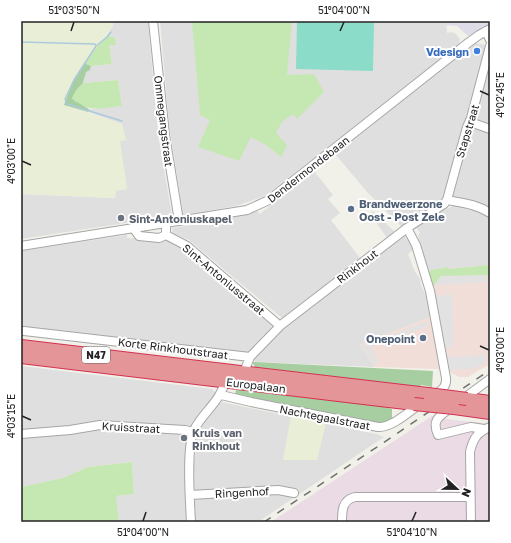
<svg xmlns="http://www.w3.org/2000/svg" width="511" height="543" viewBox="0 0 511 543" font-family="'Golos Text',sans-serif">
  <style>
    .residential { fill: #e0dfdf }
    .commercial { fill: #f1ded9 }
    .industrial { fill: #eadbe5 }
    .farmland { fill: #e9efd6 }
    .grass { fill: #c5e8b2 }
    .forest { fill: #a7cea0 }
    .pitch { fill: #8bdcc9 }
    .parking { fill: #e2e2e2 }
    .plaza { fill: #dedde7 }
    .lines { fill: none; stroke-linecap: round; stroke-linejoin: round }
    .stream { stroke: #accadc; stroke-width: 1.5 }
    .minor-casing { stroke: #a6a6a6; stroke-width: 10 }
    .highway-casing { stroke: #d43151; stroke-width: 14 }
    .minor { stroke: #fff; stroke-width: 8 }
    .highway { stroke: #e49598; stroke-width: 12 }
    .rail { stroke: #707070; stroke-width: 1.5; stroke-dasharray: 8 8; stroke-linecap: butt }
    .highway-bridge-casing { stroke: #d43151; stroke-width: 14; stroke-linecap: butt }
    .highway-bridge { stroke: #e49598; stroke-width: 12 }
    .ticks { fill: none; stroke: #222; stroke-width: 1.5 }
    .shop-dot { fill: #3f7fe0; stroke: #fff; stroke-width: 1.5 }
    .service-dot { fill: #5c6f8a; stroke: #fff; stroke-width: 1.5 }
    .worship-dot { fill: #6b7280; stroke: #fff; stroke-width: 1.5 }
    .labels { text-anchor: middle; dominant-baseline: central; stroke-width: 4; stroke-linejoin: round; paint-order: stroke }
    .shield { fill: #fff; stroke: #646464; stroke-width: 1 }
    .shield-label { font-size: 10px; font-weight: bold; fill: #222 }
    .shop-label { font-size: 11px; font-weight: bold; fill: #366cbe; stroke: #fff; text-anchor: end }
    .street-label { font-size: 11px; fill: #222; stroke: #fff }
    .service-label { font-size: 11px; font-weight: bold; fill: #4e5e75; stroke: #fff; text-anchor: start }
    .worship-label { font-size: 11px; font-weight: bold; fill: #5b616d; stroke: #fff; text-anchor: start }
    .neatline { fill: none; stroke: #222; stroke-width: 1.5 }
    .ticks-label { font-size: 10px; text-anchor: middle; fill: #222 }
  </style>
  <rect width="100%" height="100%" fill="#f1f0e9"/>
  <path class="residential" d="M113,21H148L158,134L172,216L21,239V194L115,198L120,140L122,124L88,112L89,109L122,106L118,80L83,83L86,72L90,70L91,66L112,64L109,45L115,38L107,35L113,25Z
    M160,21H486V22H446L447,33L452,32L456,34L460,39L459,44L265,196L236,206L183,215L169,124Z
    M476,43L485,45L482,58L483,59L479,70L445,197L402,227L368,193L335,154Z
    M490,68V125L475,120L474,118Z
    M473,126L490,132V209L455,198L453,195L472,127Z
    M314,171L333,195L328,199L340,213L331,220L360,258L282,318L189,240L173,233L172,228L223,220L257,211L260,214Z
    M460,205L475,208L490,218V274L489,265L428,271L418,235L420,233L416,227L446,209L453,206Z
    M373,211L395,232L387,238L370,214Z
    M127,235V238L166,240L182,247L272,324L271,330L247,355L21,334V251Z
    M404,235L414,249L408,254L415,272L420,279L421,285L426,296L430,317L360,345L375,367L255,362L254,359L265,346L279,332Z
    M21,366L212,389L216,394L190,427L187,439L185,461L187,522H119L115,496L134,494L132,462L88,467L63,478L21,487Z
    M221,402L376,434L384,437L258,522H195L194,465L197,439L206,417L209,416Z"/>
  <path class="commercial" d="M489,265L490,364L468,377H459L450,372L434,287L428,271Z
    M430,317L440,369L375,367L360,345Z"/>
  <path class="industrial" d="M432,416L453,420L490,424V522H271Z"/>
  <path class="farmland" d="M21,21H113V25L111,28L90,55L73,81L64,105L122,124L126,140L120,141L127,189L116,191L115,198L21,194Z
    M291,416L326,423L317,460H283Z"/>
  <path class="grass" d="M192,21H292L287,75L314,74L324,92L297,119L293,114L282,122L276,133L287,145L281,157L266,145L251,137L239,161L198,147L210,120L200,115Z
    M107,35L115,38L116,45H109L112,64L91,66L84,63L90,55Z
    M118,80L122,106C104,108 85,113 72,98L77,89L83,83Z
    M489,265L490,275L434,285V287L429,272L431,270L448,267V269Z
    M132,462L134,494L116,496L119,522H21V487L63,478L88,467Z"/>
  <path class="forest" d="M84,63L91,66L90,70L86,72L83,83L77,89L72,98L75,101L89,109L88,112L64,105L73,81Z
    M252,362L433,371L432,387L421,385L420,387L255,367Z
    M236,389L387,407L388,408L392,409V417H394L385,423L379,424L235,395Z"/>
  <path class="pitch" d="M297,22L374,23L373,71L296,69Z"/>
  <path class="parking" d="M486,275L487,282L434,285L441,276Z
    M452,294L453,347H445L436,296Z
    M426,322L428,326L370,347L378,362L374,364L362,346Z
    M485,355L484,363L476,368L449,370L447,357Z"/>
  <path class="plaza" d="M446,21L486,22V21H490V24L468,36L457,26L446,25Z"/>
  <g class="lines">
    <path class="stream" d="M21,42L95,44L96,46L74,80L65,99L67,104L122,121
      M96,46L107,37L111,32"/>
    <defs>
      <path id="minor" d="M153,21L165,135L179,221
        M486,31L490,40
        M470,122L490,129
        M447,200C463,203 476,204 490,213
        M166,223V235L187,246L280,326
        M407,228L416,245L430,291L446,378C447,388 440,391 433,396
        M134,229L139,236L159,238L166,235
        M21,246L247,210L269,200L468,43L479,35L490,29
        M24,331L250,357
        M244,372L250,357L281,325L407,228L444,204L447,200L467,127L471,118L490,46
        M221,395L251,402L378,427C391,428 409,412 420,404
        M463,399L490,379
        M452,407C440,416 431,419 438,435L471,427L484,429
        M21,434L70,430L100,425L185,430L193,432
        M190,495L278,490L294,493
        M191,522C190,502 186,447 194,430C203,412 221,401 225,381
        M342,522C342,511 342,500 355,497H470
        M471,522L470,452C473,439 477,432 490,427"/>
      <path id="highway" d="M21,346L428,394
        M21,357L414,404
        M467,399L490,402
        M454,408L490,413"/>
    </defs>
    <use href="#minor" class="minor-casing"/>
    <use href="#highway" class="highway-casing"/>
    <use href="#minor" class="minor"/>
    <use href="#highway" class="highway"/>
    <path class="rail" d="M264,522L383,443L490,370"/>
    <defs>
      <path id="highway-bridge" d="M428,394L467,399
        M414,404L454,408"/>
    </defs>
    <use href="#highway-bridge" class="highway-bridge-casing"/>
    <use href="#highway-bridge" class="highway-bridge"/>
  </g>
  <path class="ticks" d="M71,31L74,22M340,31L344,22M480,91L489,95M22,161L31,165M480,346L489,350M22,416L31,420M143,521L146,512M412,521L416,512"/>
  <circle class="shop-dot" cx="477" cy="51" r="4"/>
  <g class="service-dot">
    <circle cx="351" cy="209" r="4"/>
    <circle cx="423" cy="338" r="4"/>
  </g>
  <g class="worship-dot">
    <circle cx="121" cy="218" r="4"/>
    <circle cx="184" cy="438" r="4"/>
  </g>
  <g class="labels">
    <rect class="shield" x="82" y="347" width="28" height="16" rx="3"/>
    <g class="shield-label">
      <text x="96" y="355">N47</text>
    </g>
    <g class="shop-label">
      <text x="469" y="51">Vdesign</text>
    </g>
    <g class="street-label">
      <text transform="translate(164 121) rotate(83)">Ommegangstraat</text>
      <text transform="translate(467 131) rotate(-73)">Stapstraat</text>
      <text transform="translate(308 169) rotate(-38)">Dendermondebaan</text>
      <text transform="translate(357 266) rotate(-37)">Rinkhout</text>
      <text transform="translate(224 279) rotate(40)">Sint-Antoniusstraat</text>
      <text transform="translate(173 348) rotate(7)">Korte Rinkhoutstraat</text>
      <text transform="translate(256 385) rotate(7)">Europalaan</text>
      <text transform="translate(325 417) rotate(11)">Nachtegaalstraat</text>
      <text transform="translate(131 427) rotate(3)">Kruisstraat</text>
      <text transform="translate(242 492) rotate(-3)">Ringenhof</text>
    </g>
    <g class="service-label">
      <text x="359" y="203">Brandweerzone<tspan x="359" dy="13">Oost - Post Zele</tspan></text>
      <text x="415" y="338" text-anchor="end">Onepoint</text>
    </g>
    <g class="worship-label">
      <text x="129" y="218">Sint-Antoniuskapel</text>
      <text x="192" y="432">Kruis van<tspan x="192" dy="13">Rinkhout</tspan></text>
    </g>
  </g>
  <rect width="511" height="543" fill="none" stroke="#ffffff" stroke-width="44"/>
  <g transform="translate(457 489) rotate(112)" stroke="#ffffff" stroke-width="3" paint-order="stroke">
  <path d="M0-3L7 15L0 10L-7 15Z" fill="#222222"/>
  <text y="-6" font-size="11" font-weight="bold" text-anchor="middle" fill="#222222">N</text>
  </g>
  <rect x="22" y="22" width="467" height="499" class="neatline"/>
  <g class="ticks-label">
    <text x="74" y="14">51°03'50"N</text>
    <text x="344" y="14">51°04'00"N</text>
    <text transform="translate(500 95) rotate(-90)" y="4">4°02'45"E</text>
    <text transform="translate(11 161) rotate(-90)" y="4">4°03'00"E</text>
    <text transform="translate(500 350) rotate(-90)" y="4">4°03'00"E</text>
    <text transform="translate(11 416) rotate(-90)" y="4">4°03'15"E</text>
    <text x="143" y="536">51°04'00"N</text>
    <text x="412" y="536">51°04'10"N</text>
  </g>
</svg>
